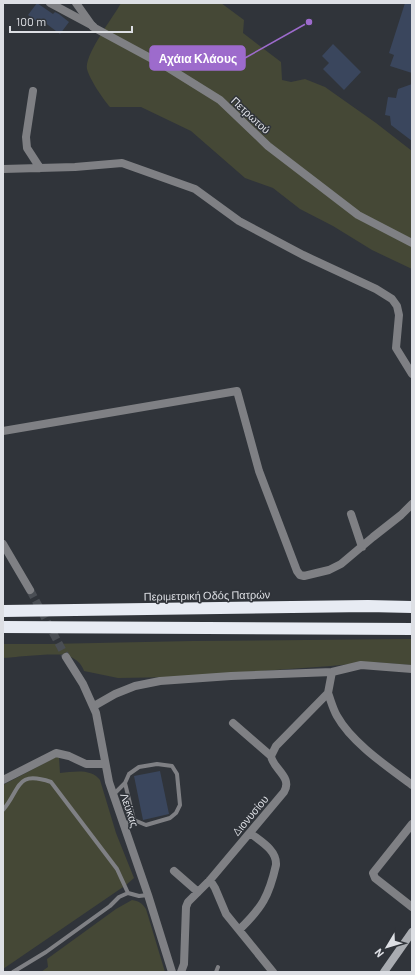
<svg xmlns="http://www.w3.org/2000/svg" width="415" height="975" viewBox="0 0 415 975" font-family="Barlow,sans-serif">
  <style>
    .green { fill: #454836 }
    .building { fill: #3a465d }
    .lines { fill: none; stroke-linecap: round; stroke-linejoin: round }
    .tertiary-tunnel { stroke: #4a4e54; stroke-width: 8; stroke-dasharray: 8 4; stroke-linecap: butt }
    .service { stroke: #7f8084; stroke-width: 4 }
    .minor { stroke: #7f8084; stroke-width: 8 }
    .tertiary { stroke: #7f8084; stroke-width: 8 }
    .secondary { stroke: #a9acb1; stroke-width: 8 }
    .motorway { stroke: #e7ebf3; stroke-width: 12 }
    .labels { text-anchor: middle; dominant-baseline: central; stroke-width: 3; stroke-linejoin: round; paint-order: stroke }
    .street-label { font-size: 11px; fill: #dddfe4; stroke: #30343a }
    .leader { fill: none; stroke: #9d6bcc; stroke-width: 1.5 }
    .callout-dot { fill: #9d6bcc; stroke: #30343a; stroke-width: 1.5 }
    .callout { fill: #9d6bcc; stroke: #9d6bcc; stroke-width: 1.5 }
    .callout-label { font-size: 12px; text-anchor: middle; font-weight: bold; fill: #fff }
  </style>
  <rect width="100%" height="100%" fill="#30343a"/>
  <path class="green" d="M121,3H221L244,20L243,33L281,62L282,80L291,82L305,79L325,87L376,123L412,151V269L372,250L333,226L300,209L273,188L245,178L191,131L141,107H110C103,99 90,80 87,69C84,55 114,16 121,3Z
    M412,639V665L372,662L331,666L177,677L118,678L84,671C82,664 76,659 69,656C58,652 17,657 3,658V644H49L192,641Z
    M56,757H59L60,773C73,772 91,768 100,780L116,833L134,878L126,885L3,969V785Z
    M132,900C139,901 142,903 146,909L165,972H41L48,967L47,959L116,909Z"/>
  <path class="building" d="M37,3L53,14L55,12L59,14L69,22L60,34L44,22L41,25L28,15Z
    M405,3H412V73L390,66L394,55L389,53Z
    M333,44L361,72L344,90L323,69L329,63L322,56Z
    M412,84V141L391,125L390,116L385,115L388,97L396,98L398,89Z
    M160,771L169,814L143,820L134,776Z"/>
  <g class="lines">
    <path class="tertiary-tunnel" d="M30,590L66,657"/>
    <path class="service" d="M125,783L134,820
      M113,795L125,783L129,774L139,767L157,764L172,766L177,774L180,805L176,813L170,818L146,825L134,820L123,824
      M3,810C21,789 15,770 51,782L117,869L128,893
      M13,972L46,952L110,906L119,897L128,893L139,896L148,895
      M216,972L218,967"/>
    <path class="minor" d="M50,3L93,26
      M33,91L26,137L27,148L40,168
      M3,169L75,167L122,163L195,189L239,221L303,255L376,289L392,299L397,306L399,315L396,348L412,374
      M3,431L237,391L259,471L297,571L300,575L304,576L329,570L341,564L373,537L401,515L412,504
      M351,514L362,547
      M328,693C331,701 333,709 337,716C352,743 388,767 412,785
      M94,706L115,694L135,686L160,681L231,676L332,672L361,665L412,669
      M233,723L271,756
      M3,780L56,753L69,756L86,764H105
      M412,824L373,873L375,878L412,907
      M174,871L198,892
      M210,880L215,888L226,914L273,972
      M239,930C262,908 269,896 276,865C277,850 260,841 250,833
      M181,972L184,964L186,907L188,902L210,880L284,792C293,777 273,769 271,756L276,746L328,693L332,672"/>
    <path class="tertiary" d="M76,3L93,27L167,67L220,100L268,146L358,215L412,243
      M3,544L30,590
      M66,657L83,684L96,713L109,782L148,895L172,972"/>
    <path class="secondary" d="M384,972L412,932"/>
    <path class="motorway" d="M3,611L368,606L412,607
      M3,627L412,629"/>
  </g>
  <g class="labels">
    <g class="street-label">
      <text transform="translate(251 115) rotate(43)">Πετρωτού</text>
      <text transform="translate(207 595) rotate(-1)">Περιμετρική Οδός Πατρών</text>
      <text transform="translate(130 810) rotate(71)">Λεύκας</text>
      <text transform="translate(250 815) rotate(-50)">Διονυσίου</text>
    </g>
  </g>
  <path class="leader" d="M309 22L245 58"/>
  <circle class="callout-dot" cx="309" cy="22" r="4"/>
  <rect class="callout" x="150" y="46" width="95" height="24" rx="4"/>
  <g class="callout-label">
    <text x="198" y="63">Αχάια Κλάους</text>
  </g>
  <rect width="415" height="975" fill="none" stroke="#dddfe4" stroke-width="8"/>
  <g transform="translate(387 947) rotate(232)" stroke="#30343a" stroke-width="3" paint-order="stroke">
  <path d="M0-3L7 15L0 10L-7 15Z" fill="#dddfe4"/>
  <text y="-6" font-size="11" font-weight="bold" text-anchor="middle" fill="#dddfe4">N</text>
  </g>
  <path d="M10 26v6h122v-6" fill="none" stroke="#dddfe4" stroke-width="2"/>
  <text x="16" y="26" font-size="12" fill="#dddfe4" stroke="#30343a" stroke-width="3" paint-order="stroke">100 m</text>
</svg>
